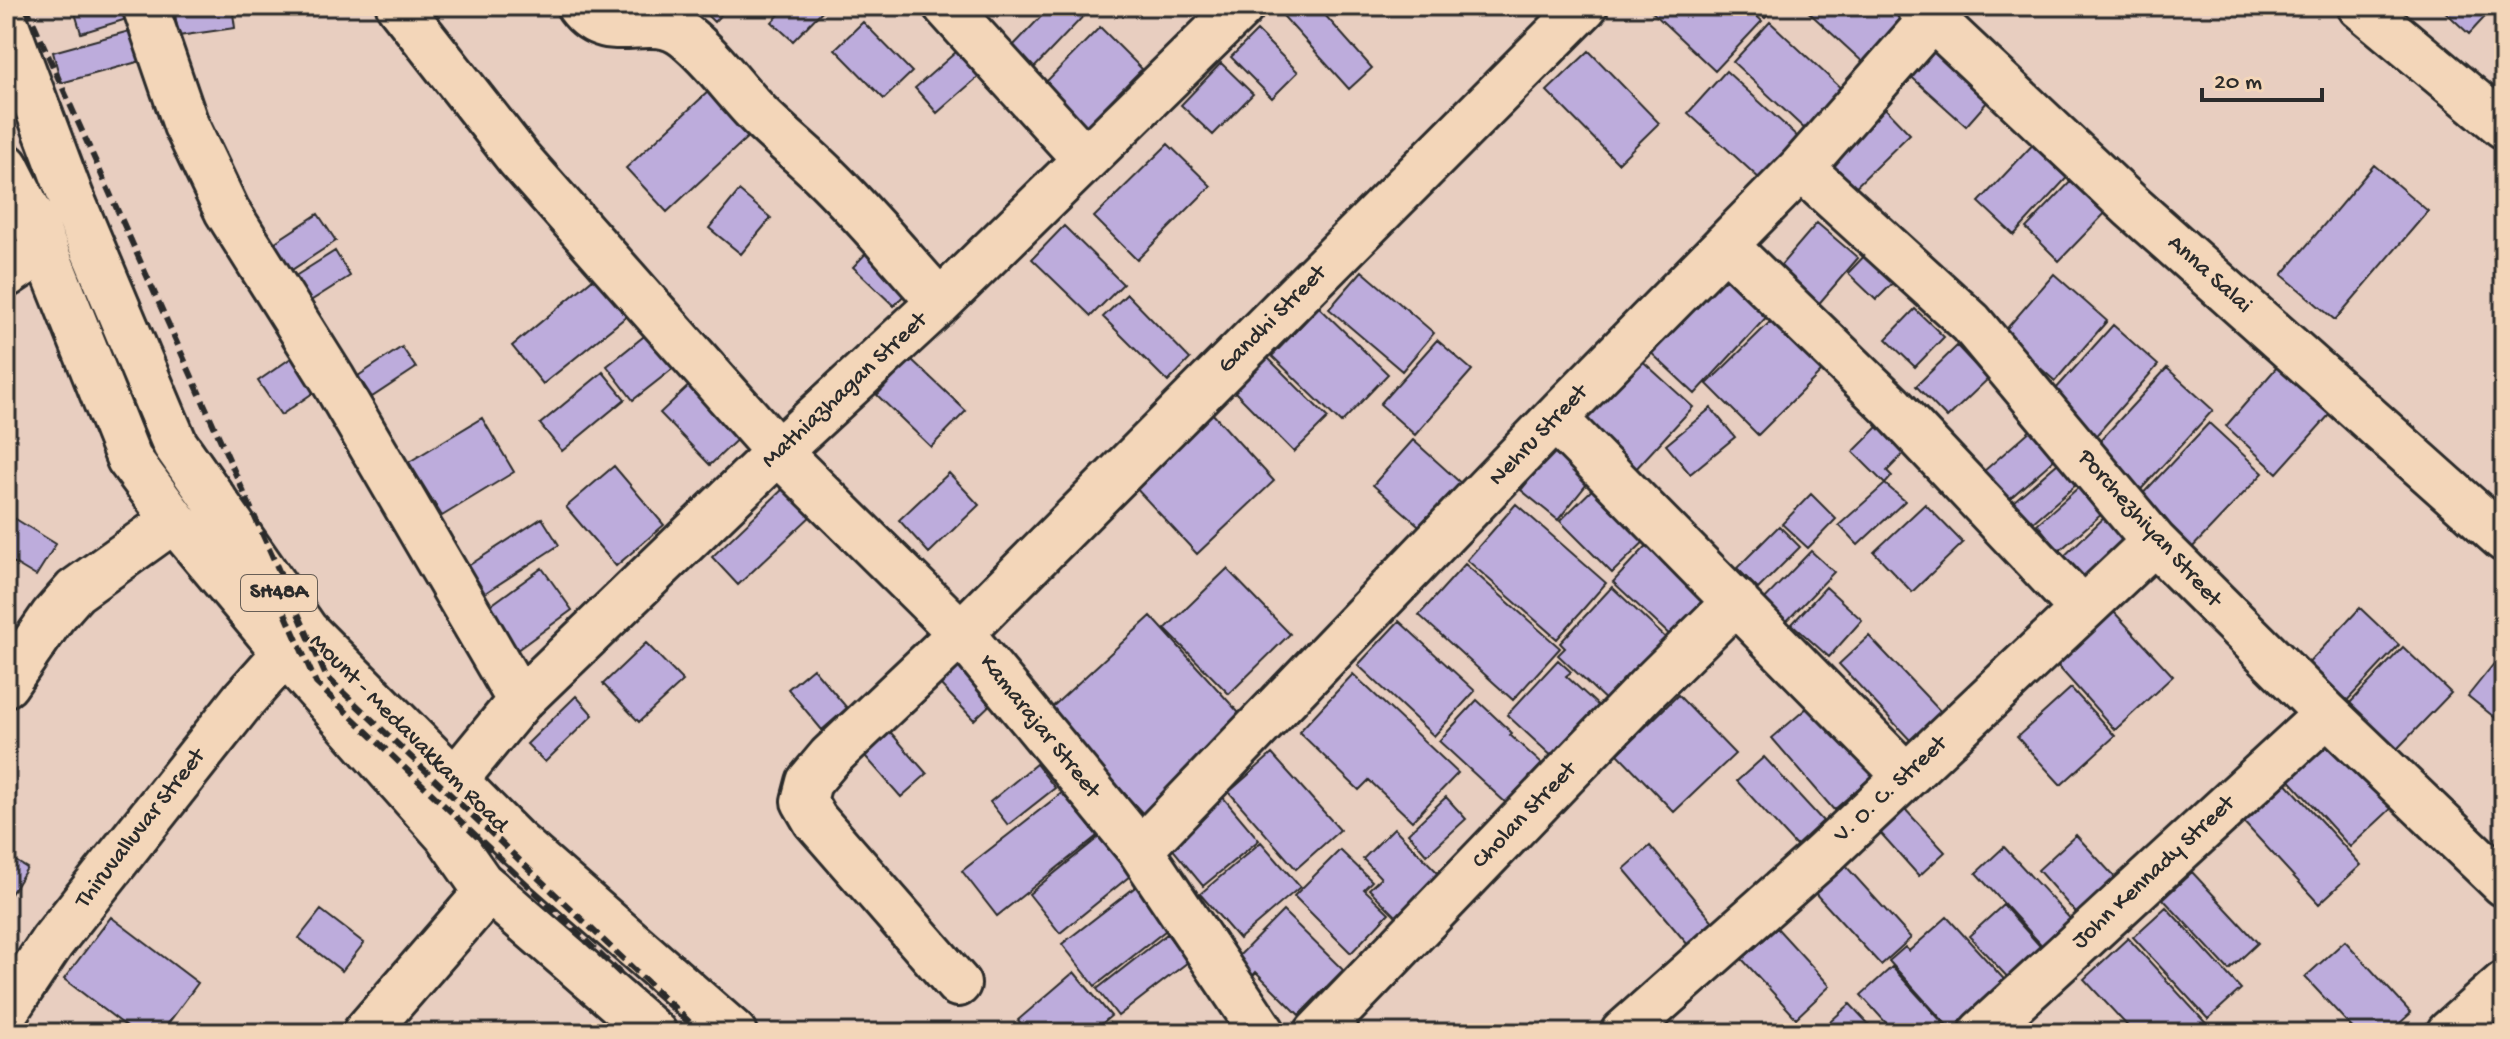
<svg xmlns="http://www.w3.org/2000/svg" width="2510" height="1039" viewBox="0 0 2510 1039" font-family="'Gochi Hand',sans-serif">
  <style>
    .building { fill: #bdacdc; stroke: #2b2b2b; stroke-width: 2 }
    .lines { fill: none; stroke-linecap: round; stroke-linejoin: round }
    .minor-casing { stroke: #2b2b2b; stroke-width: 50 }
    .tertiary-casing { stroke: #2b2b2b; stroke-width: 50 }
    .primary-casing { stroke: #2b2b2b; stroke-width: 50 }
    .minor { stroke: #f3d6b9; stroke-width: 44 }
    .tertiary { stroke: #f3d6b9; stroke-width: 44 }
    .primary { stroke: #f3d6b9; stroke-width: 44 }
    .rail { stroke: #2b2b2b; stroke-width: 6; stroke-dasharray: 12 6; stroke-linecap: butt }
    .labels { text-anchor: middle; dominant-baseline: central; stroke-width: 6; stroke-linejoin: round; paint-order: stroke }
    .shield { fill: #f3d6b9; stroke: #675e56; stroke-width: 2 }
    .shield-label { font-size: 22px; font-weight: bold; fill: #2b2b2b }
    .street-label { font-size: 24px; fill: #2b2b2b; stroke: #f3d6b9 }
  </style>
  <rect width="100%" height="100%" fill="#e8cec0"/>
  <filter id="ink" filterUnits="userSpaceOnUse"><feTurbulence type="fractalNoise" baseFrequency=".0125" numOctaves="2"/><feDisplacementMap in="SourceGraphic" scale="16" xChannelSelector="R" yChannelSelector="G"/><feConvolveMatrix kernelMatrix="1 2 1 2 8 2 1 2 1" color-interpolation-filters="sRGB"/></filter>
  <g filter="url(#ink)">
    <path class="building" d="M73,6H130L133,17L81,33Z
      M217,6H232L235,28L178,36L175,12Z
      M698,6H729L714,22Z
      M787,6H827L793,41L772,22Z
      M1051,6L1092,7L1034,68L1012,47Z
      M1279,6H1317L1372,68L1349,89L1276,8Z
      M1746,6L1762,21L1715,71L1647,7Z
      M1752,6H1777L1765,18Z
      M1802,6H1887L1905,23L1866,65Z
      M2439,6H2495L2469,34Z
      M863,22L912,72L884,99L835,49Z
      M1770,22L1845,92L1808,132L1733,62Z
      M1100,27L1142,69L1083,129L1041,87Z
      M133,30L141,61L61,83L53,52Z
      M1257,31L1298,72L1272,98L1231,57Z
      M1935,39L1995,93L1966,126L1906,72Z
      M2504,42V63L2493,54Z
      M964,45L986,70L937,113L915,88Z
      M1589,51L1659,123L1618,163L1547,91Z
      M1221,63L1253,94L1213,135L1181,105Z
      M1726,71L1799,138L1761,180L1688,113Z
      M710,90L751,134L667,212L626,168Z
      M1880,103L1910,134L1845,197L1815,166Z
      M2039,138L2073,171L2014,235L1979,202Z
      M1168,144L1211,186L1137,260L1094,217Z
      M2374,165L2428,211L2335,320L2282,275Z
      M2077,175L2110,208L2059,261L2026,228Z
      M739,191L771,218L741,254L709,228Z
      M318,214L336,241L284,275L266,248Z
      M1817,223L1858,258L1816,307L1775,272Z
      M1064,226L1123,284L1091,316L1032,259Z
      M875,244L915,283L894,306L853,267Z
      M1871,249L1900,276L1876,300L1848,273Z
      M335,251L350,276L304,305L289,280Z
      M1723,266L1772,311L1695,394L1647,349Z
      M1362,271L1434,333L1402,371L1329,309Z
      M600,273L632,312L543,384L512,346Z
      M2054,274L2107,321L2055,381L2002,334Z
      M1127,294L1190,359L1168,382L1103,317Z
      M1319,307L1388,374L1341,423L1272,356Z
      M1915,309L1944,337L1915,367L1886,339Z
      M1772,320L1822,371L1758,435L1707,384Z
      M2113,325L2158,365L2093,439L2047,399Z
      M653,329L680,363L633,400L607,366Z
      M1437,340L1472,370L1415,435L1380,404Z
      M1957,346L1988,379L1947,418L1916,386Z
      M402,347L416,368L372,397L358,376Z
      M297,354L320,388L281,415L258,381Z
      M1637,356L1693,407L1633,472L1578,421Z
      M1268,358L1328,418L1294,452L1234,391Z
      M911,359L966,411L931,447L877,395Z
      M2277,367L2330,414L2277,473L2226,426Z
      M2167,368L2213,410L2135,496L2088,454Z
      M603,372L625,399L562,451L540,424Z
      M697,378L746,431L710,465L660,413Z
      M1711,408L1735,437L1690,474L1666,445Z
      M1211,412L1274,481L1197,554L1133,485Z
      M1890,415L1916,441L1887,471L1892,476L1885,484L1853,452Z
      M482,418L514,472L442,516L409,462Z
      M2040,422L2064,451L2008,500L1984,471Z
      M2209,423L2263,473L2189,551L2136,501Z
      M1413,440L1474,495L1434,539L1373,485Z
      M1558,444L1595,474L1558,520L1521,490Z
      M2065,457L2084,478L2032,523L2013,502Z
      M614,466L664,525L616,566L566,507Z
      M949,473L979,505L929,553L899,520Z
      M1604,478L1656,530L1612,573L1560,521Z
      M2087,480L2110,507L2059,551L2037,524Z
      M1885,484L1905,501L1858,545L1839,525Z
      M786,486L813,514L738,585L712,557Z
      M1811,494L1836,519L1808,548L1782,524Z
      M1516,504L1606,583L1557,639L1467,560Z
      M1925,504L1963,543L1912,592L1874,552Z
      M2111,511L2141,542L2088,592L2059,561Z
      M6,513L56,544L36,576L6,558Z
      M542,518L559,545L482,595L465,568Z
      M1779,526L1800,547L1758,589L1737,568Z
      M1653,539L1713,594L1673,638L1613,582Z
      M1811,551L1834,572L1781,627L1759,605Z
      M1465,564L1560,648L1513,700L1419,615Z
      M542,568L572,610L517,650L487,608Z
      M1227,569L1290,634L1229,694L1165,629Z
      M1612,587L1669,641L1610,704L1558,655L1565,648L1560,643Z
      M1826,587L1862,620L1829,657L1792,624Z
      M2360,608L2399,645L2342,706L2303,669Z
      M2114,612L2173,676L2115,730L2057,665Z
      M1151,616L1248,723L1146,817L1049,710Z
      M1399,621L1475,691L1434,736L1358,665Z
      M1869,636L1941,712L1911,741L1839,664Z
      M646,643L683,681L639,722L603,684Z
      M2403,647L2451,693L2396,750L2349,704Z
      M2504,651V725L2468,696Z
      M965,660L998,697L974,720L940,684Z
      M1558,660L1571,672L1566,676L1602,709L1555,759L1507,715Z
      M813,668L847,708L822,730L788,689Z
      M1353,674L1458,773L1412,821L1369,780L1359,790L1299,732Z
      M2071,688L2115,736L2061,785L2017,737Z
      M1678,695L1735,754L1674,812L1618,754Z
      M576,696L593,715L545,762L527,744Z
      M1477,700L1512,733L1510,735L1542,764L1506,803L1439,741Z
      M1815,701L1877,772L1834,810L1772,738Z
      M885,726L927,774L901,797L859,749Z
      M2330,734L2395,805L2350,847L2285,775Z
      M1272,754L1340,830L1296,869L1229,792Z
      M1764,757L1823,821L1796,846L1737,781Z
      M1036,764L1055,788L1008,825L990,802Z
      M2282,778L2361,865L2319,904L2239,817Z
      M1063,792L1097,836L997,916L962,871Z
      M1221,795L1259,840L1203,886L1166,841Z
      M1446,797L1466,819L1427,855L1408,833Z
      M1903,807L1945,852L1919,876L1878,830Z
      M1098,812L1136,871L1060,933L1029,894L1099,837L1087,820Z
      M1394,828L1444,879L1401,921L1369,889L1381,878L1363,859Z
      M2076,835L2121,884L2082,920L2038,870Z
      M1261,842L1300,887L1239,939L1200,894Z
      M1650,846L1714,923L1688,945L1624,869Z
      M2004,847L2075,924L2047,951L1976,873Z
      M1340,850L1372,881L1364,889L1389,913L1351,953L1294,896Z
      M6,855L27,868L6,902Z
      M1844,864L1911,938L1881,965L1813,891Z
      M2192,872L2258,943L2229,970L2163,899Z
      M1138,885L1170,927L1095,986L1062,944Z
      M2003,905L2047,954L2014,984L1969,936Z
      M2166,907L2241,989L2208,1019L2133,937Z
      M321,910L364,943L342,971L299,938Z
      M1283,911L1343,970L1299,1015L1256,972L1250,979L1233,962Z
      M111,917L198,983L161,1033H135L64,979Z
      M1947,917L2012,988L1963,1033H1954L1889,961L1905,947L1909,951Z
      M1777,928L1830,986L1796,1018L1742,959Z
      M1167,934L1188,962L1118,1016L1097,989Z
      M2128,938L2213,1031L2211,1033H2134L2084,979Z
      M2345,941L2411,1013L2389,1033H2357L2305,977Z
      M1892,967L1952,1033H1895L1861,995Z
      M1074,972L1111,1016L1091,1033H1029L1018,1020Z
      M1850,1004L1877,1033H1826L1822,1029Z
      M1109,1023L1117,1033H1098Z"/>
    <g class="lines">
      <defs>
        <path id="minor" d="M145,6L186,125L227,211L333,380L520,701
          M399,6L519,159L778,452L961,633L1140,850L1263,1033
          M579,6C609,47 649,8 685,36C714,59 735,91 761,117C781,137 804,155 824,175C865,215 902,260 940,302
          M946,6L1085,159
          M1919,6L2131,206L2504,539
          M2360,6L2504,126
          M1801,168L1971,323L2154,542L2327,714L2504,884
          M1725,245L1892,407L2082,609
          M6,275L45,249
          M1555,419L1906,776
          M6,684L53,616L75,591L174,520
          M450,817L455,780L520,701L778,452L940,302L1242,6
          M1140,850L1562,411L1801,168L1943,6
          M958,984L815,820L804,801L809,782L830,757L961,633L1585,6
          M6,1011L52,942L244,699L285,653
          M365,1033L489,890
          M1317,1033L1649,687L1736,601
          M1623,1033L1822,856L2154,542
          M1981,1033L2327,714"/>
        <path id="tertiary" d="M2449,1033L2504,984"/>
        <path id="primary" d="M6,24L71,197L175,444L306,631L514,840L734,1033
          M6,166L32,217L129,459L174,520L285,653L447,835L480,882L654,1033"/>
      </defs>
      <use href="#minor" class="minor-casing"/>
      <use href="#tertiary" class="tertiary-casing"/>
      <use href="#primary" class="primary-casing"/>
      <use href="#minor" class="minor"/>
      <use href="#tertiary" class="tertiary"/>
      <use href="#primary" class="primary"/>
      <path class="rail" d="M26,6L326,676L701,1033
        M285,613L316,683L625,978"/>
    </g>
  </g>
  <g class="labels">
    <rect class="shield" x="241" y="575" width="76" height="36" rx="6"/>
    <g class="shield-label">
      <text x="279" y="593">SH48A</text>
    </g>
    <g class="street-label">
      <text transform="translate(2209 275) rotate(42)">Anna Salai</text>
      <text transform="translate(1273 320) rotate(-45)">Gandhi Street</text>
      <text transform="translate(845 391) rotate(-43)">Mathiazhagan Street</text>
      <text transform="translate(1539 436) rotate(-46)">Nehru Street</text>
      <text transform="translate(2149 529) rotate(48)">Porchezhiyan Street</text>
      <text transform="translate(1039 727) rotate(51)">Kamarajar Street</text>
      <text transform="translate(408 734) rotate(45)">Mount - Medavakkam Road</text>
      <text transform="translate(1891 790) rotate(-43)">V. O. C. Street</text>
      <text transform="translate(1525 816) rotate(-46)">Cholan Street</text>
      <text transform="translate(141 829) rotate(-52)">Thiruvalluvar Street</text>
      <text transform="translate(2154 873) rotate(-43)">John Kennady Street</text>
    </g>
  </g>
  <rect width="2510" height="1039" fill="none" stroke="#f3d6b9" stroke-width="32"/>
  <rect x="16" y="16" width="2478" height="1007" fill="none" stroke="#2b2b2b" stroke-width="3" filter="url(#ink)"/>
  <path d="M2202 88v12h120v-12" fill="none" stroke="#2b2b2b" stroke-width="4"/>
  <text x="2214" y="88" font-size="24" fill="#2b2b2b" stroke="#f3d6b9" stroke-width="6" paint-order="stroke">20 m</text>
</svg>
